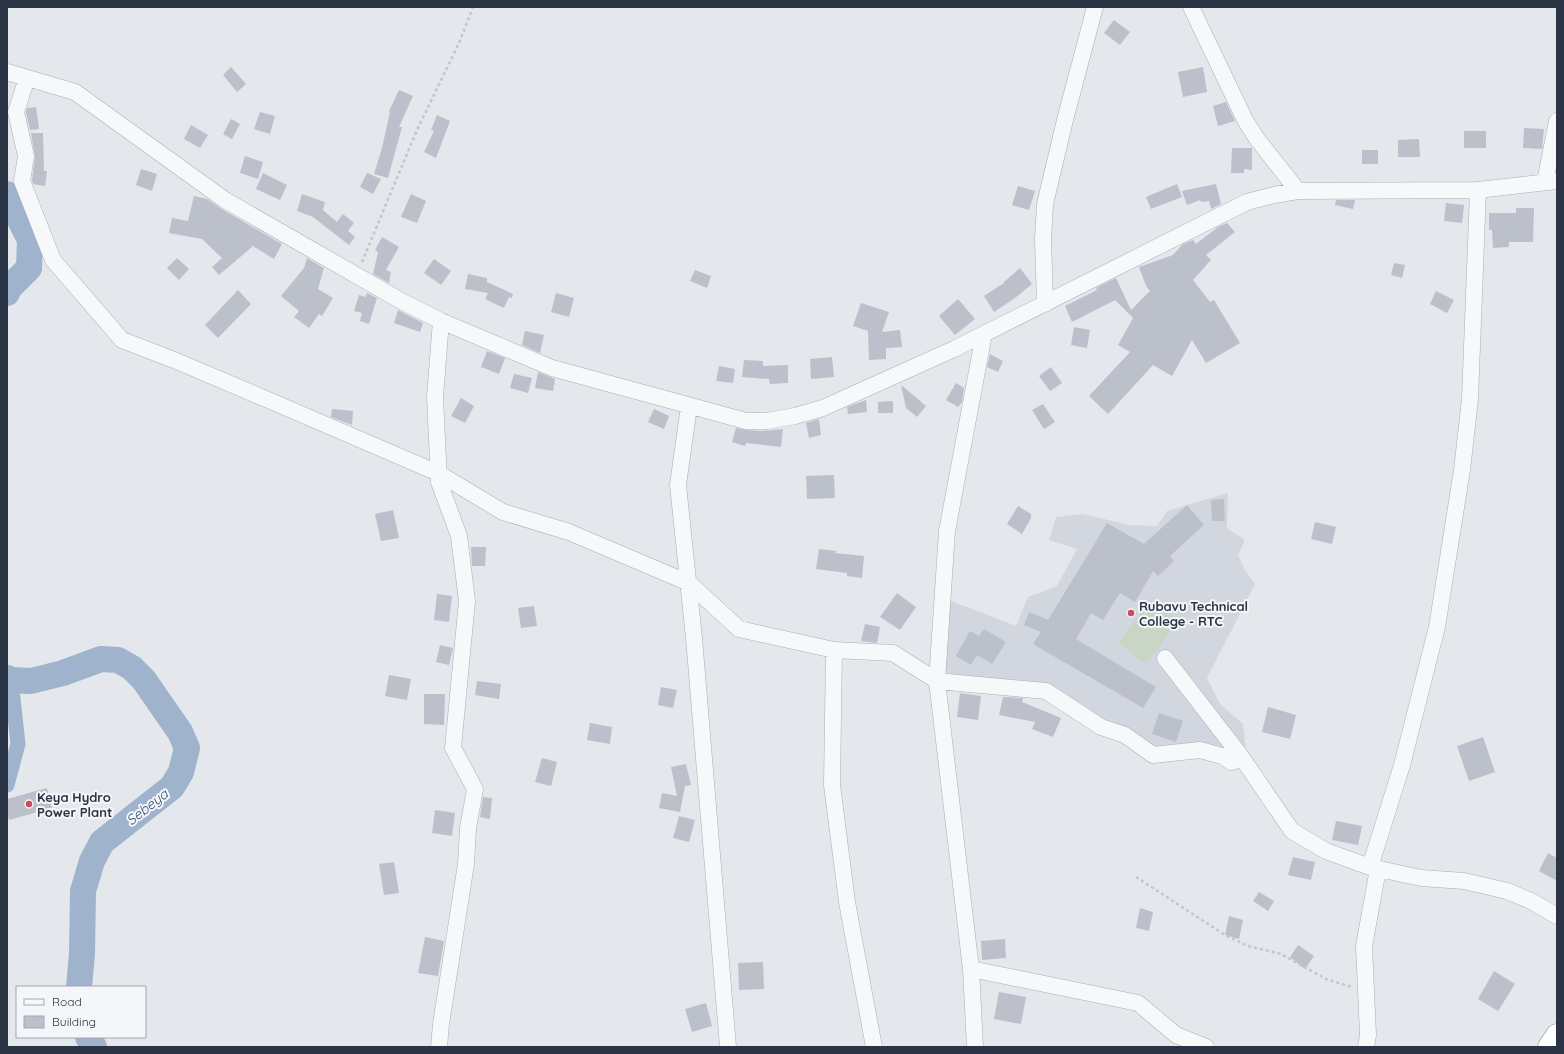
<svg xmlns="http://www.w3.org/2000/svg" width="1564" height="1054" viewBox="0 0 1564 1054" font-family="Quicksand,sans-serif">
  <style>
    .built { fill: #d2d6de }
    .green { fill: #c9d6c5 }
    .lines { fill: none; stroke-linecap: round; stroke-linejoin: round }
    .canal { stroke: #9fb4cc; stroke-width: 15 }
    .river { stroke: #9fb4cc; stroke-width: 26 }
    .building { fill: #bbc0ca }
    .minor-casing { stroke: #a9aeb7; stroke-width: 17 }
    .highway-casing { stroke: #8b94a3; stroke-width: 23 }
    .path { stroke: #c2c5cb; stroke-width: 2.5; stroke-dasharray: 3 3; stroke-linecap: butt }
    .minor { stroke: #f7f8fa; stroke-width: 16 }
    .highway { stroke: #fff; stroke-width: 22 }
    .poi-dot { fill: #d1495b; stroke: #f4f6f9; stroke-width: 1.5 }
    .labels { text-anchor: middle; dominant-baseline: central; stroke-width: 4; stroke-linejoin: round; paint-order: stroke }
    .poi-label { font-size: 13px; font-weight: bold; fill: #2b3445; stroke: #f4f6f9; text-anchor: start }
    .water-label { font-size: 14px; font-style: italic; fill: #34527a; stroke: #f4f6f9 }
  </style>
  <rect width="100%" height="100%" fill="#e4e7ec"/>
  <path class="built" d="M1228,493L1227,528L1245,540L1238,555L1244,569L1255,584L1207,678L1220,704L1243,724L1246,749L1240,755L1155,752L1045,688L944,678L946,599L1016,626L1028,597L1057,586L1077,549L1049,540L1056,517L1083,514L1129,525L1157,526L1167,511Z"/>
  <path class="green" d="M1151,600L1178,621L1146,664L1118,643Z"/>
  <g class="lines">
    <path class="canal" d="M7,785L18,744L11,680"/>
    <path class="river" d="M7,194L30,240L29,268L9,288L7,293
      M7,678L11,680L31,681L63,673L101,659L118,660L132,668L144,680L180,732L187,748L181,772L172,787L102,842L92,861L83,891L82,954L79,987
      M88,1037L94,1047"/>
  </g>
  <path class="building" d="M1114,20L1130,32L1120,45L1104,33Z
    M231,67L246,84L237,92L223,75Z
    M1203,67L1207,92L1183,97L1178,72Z
    M399,90L413,96L399,127H402L388,178L374,174L382,148L390,112L389,111Z
    M1226,102L1235,121L1218,126L1213,106Z
    M36,107L39,129L30,130L26,112L27,108Z
    M260,112L275,116L270,134L254,129Z
    M437,115L450,121L436,158L424,152L434,131L431,130Z
    M231,119L240,124L232,139L223,134Z
    M191,125L208,135L200,148L184,139Z
    M1524,128L1544,129L1542,149L1523,148Z
    M1464,131H1486V148H1464Z
    M31,133H43L44,171H47L45,186L33,184L32,180L35,157Z
    M1419,139L1420,157H1398V140Z
    M1232,148H1252V170L1244,169V173H1231Z
    M1362,150H1378V164H1362Z
    M245,156L263,162L258,179L240,173Z
    M141,169L157,174L152,191L136,185Z
    M263,173L287,185L280,200L256,189Z
    M367,173L381,179L373,194L360,187Z
    M1177,184L1182,197L1151,209L1146,197Z
    M1216,184L1221,204L1211,209L1209,201L1201,202L1200,200L1187,205L1182,191Z
    M1018,186L1035,191L1029,210L1012,205Z
    M302,194L325,202L323,210L337,222L343,214L354,223L348,231L355,237L349,245L313,217L297,211Z
    M411,194L426,201L417,223L401,217Z
    M194,196L207,199L220,208L282,244L274,259L251,245L252,247L219,275L212,267L222,258L202,239L169,233L172,218L188,221Z
    M1336,200H1355L1353,209L1335,205Z
    M1446,203L1464,205L1462,223L1444,221Z
    M1516,208H1534L1533,242H1509V247L1493,248L1492,230H1489V213H1516Z
    M1227,223L1235,232L1206,255L1211,260L1193,280L1210,302L1214,300L1240,343L1206,363L1192,340L1172,376L1153,365L1108,414L1089,396L1130,352L1118,345L1133,318L1115,300L1072,322L1065,306L1097,290L1096,288L1116,278L1131,310L1150,291L1146,286L1139,267L1173,255L1183,244L1193,240L1196,244L1218,227Z
    M382,237L399,247L386,270L391,272L389,283L373,274L378,252L375,250Z
    M177,258L189,269L179,280L167,268Z
    M307,258L324,268L318,289L333,298L322,316L319,314L309,328L294,317L299,311L281,296L304,268Z
    M434,259L451,271L441,285L424,273Z
    M1394,263L1405,265L1402,278L1391,275Z
    M1020,268L1032,284L1015,298L994,312L984,296L1004,283V282Z
    M695,270L711,276L707,288L690,281Z
    M468,274L487,278V282L513,294L512,298L509,297L504,308L485,299L488,293L465,289Z
    M238,290L251,304L218,338L205,325Z
    M1436,291L1454,300L1447,313L1430,304Z
    M367,293L377,298L369,324L360,321L362,313L354,311L359,295L366,297Z
    M556,293L574,298L569,317L551,312Z
    M958,299L975,319L955,335L939,316Z
    M861,303L889,312L882,332L900,330L902,347L886,348V359L869,360L868,331L853,326Z
    M398,310L423,323L420,332L394,323Z
    M1074,327L1090,330L1087,348L1071,345Z
    M525,331L544,335L540,353L522,345Z
    M487,351L505,358L499,374L481,367Z
    M990,354L1003,361L998,372L987,367Z
    M832,357L834,377L811,379L810,359Z
    M744,360L763,361V366L788,365V383L770,384L769,379L742,377Z
    M719,366L735,369L733,383L716,381Z
    M1051,367L1062,383L1050,391L1039,376Z
    M538,372L555,379L553,391L535,388Z
    M514,374L532,378L528,393L510,388Z
    M956,383L964,388L962,402L958,407L946,400Z
    M901,385L926,406L917,417L906,408Z
    M461,398L474,406L465,423L451,416Z
    M866,400L867,412L848,414L847,407Z
    M893,401V413H878V402Z
    M1043,404L1055,422L1044,429L1032,410Z
    M332,409L353,411L352,425L331,417Z
    M654,409L669,416L664,429L648,422Z
    M819,419L821,435L809,438L806,423Z
    M736,428L746,430L761,431L783,429L781,447L746,443L745,446L732,442Z
    M834,475L835,498L807,499L806,476Z
    M1224,499L1225,521H1212L1211,500Z
    M1187,505L1204,525L1170,556L1174,561L1158,576L1153,571L1135,602L1120,593L1103,620L1091,613L1076,639L1156,687L1143,708L1033,644L1041,632L1024,625L1029,612L1048,620L1107,523L1144,544Z
    M1018,506L1031,514V518L1022,534L1007,524Z
    M393,510L399,538L381,541L375,514Z
    M1315,522L1336,527L1332,544L1311,539Z
    M471,547H486L485,566H472Z
    M819,549L836,551L835,553L864,556L862,578L847,576V573L816,569Z
    M897,593L916,607L900,630L880,617Z
    M437,594L452,596L449,622L434,620Z
    M534,606L537,626L521,628L518,608Z
    M865,624L880,627L877,643L861,641Z
    M984,629L1006,642L992,664L977,655L971,665L956,656L970,631L979,636Z
    M440,645L453,648L449,665L436,662Z
    M389,675L411,679L407,700L385,696Z
    M477,681L501,684L499,699L475,695Z
    M661,687L677,690L673,708L658,705Z
    M960,693L981,696L978,720L957,717Z
    M424,694H445L444,725L424,724Z
    M1003,697L1023,698L1022,702L1061,718L1053,737L1032,729L1035,722L999,715Z
    M1268,707L1296,715L1290,739L1262,732Z
    M1159,713L1183,721L1176,742L1152,734Z
    M590,723L612,727L610,744L587,740Z
    M1483,737L1495,772L1469,781L1457,746Z
    M542,758L557,762L551,786L535,782Z
    M686,764L691,785L685,786L680,812L659,808L662,793L677,796L671,767Z
    M47,788L52,808L9,820L7,813V799Z
    M483,797L492,798L490,819L480,817Z
    M435,810L455,813L452,836L432,833Z
    M679,816L695,820L689,842L673,838Z
    M1336,821L1362,826L1358,845L1332,840Z
    M1548,853L1557,858V881L1539,871Z
    M1293,857L1315,862L1311,880L1288,875Z
    M394,862L399,893L384,895L379,864Z
    M1259,892L1274,901L1268,911L1253,901Z
    M1140,908L1153,912L1149,931L1136,928Z
    M1229,916L1243,920L1239,939L1225,935Z
    M425,937L444,941L438,976L418,973Z
    M1005,939L1006,958L982,960L981,941Z
    M1298,945L1314,956L1305,969L1290,957Z
    M763,962L764,989L739,990L738,963Z
    M1494,971L1515,984L1498,1011L1478,999Z
    M999,992L1026,997L1021,1024L994,1019Z
    M706,1003L712,1026L692,1032L685,1009Z"/>
  <g class="lines">
    <defs>
      <path id="minor" d="M1191,7L1245,120L1257,139L1298,191
        M7,72L75,92L225,200L403,302L441,321L552,368L746,421H767L795,416L823,408L954,349L1247,202L1274,195L1298,191L1478,190L1557,181
        M27,78L16,112L26,156L22,181L53,260L122,340L174,360L273,402L438,473L503,512L569,532L689,583L739,629L834,650L893,653L937,681L1046,691L1101,727L1125,735L1153,755L1200,750L1222,756L1231,762L1243,759
        M1545,182L1557,121
        M1045,304L1043,239L1045,204L1065,120L1095,7
        M689,406L678,485L694,638L728,1047
        M834,650L832,785L847,902L874,1047
        M1165,658L1240,755L1292,831L1326,851L1370,867L1421,878L1464,881L1507,891L1531,901L1557,916
        M1370,867L1402,765L1437,627L1462,470L1470,399L1478,190
        M971,969L1138,1003L1176,1035L1206,1047
        M439,1047L441,1024L466,864L468,828L475,789L453,748L467,601L459,536L439,482L435,397L441,321
        M975,1047L971,969L937,681L947,531L984,334
        M1366,1047L1368,1035L1364,946L1378,869"/>
      <path id="highway" d="M1549,1047L1557,1035"/>
    </defs>
    <use href="#minor" class="minor-casing"/>
    <use href="#highway" class="highway-casing"/>
    <path class="path" d="M362,262L417,130L459,43L473,7
      M1136,877L1225,935L1248,946L1281,954L1326,979L1352,987"/>
    <use href="#minor" class="minor"/>
    <use href="#highway" class="highway"/>
  </g>
  <g class="poi-dot">
    <circle cx="1131" cy="613" r="4"/>
    <circle cx="29" cy="804" r="4"/>
  </g>
  <g class="labels">
    <g class="poi-label">
      <text x="1139" y="606">Rubavu Technical<tspan x="1139" dy="15">College - RTC</tspan></text>
      <text x="37" y="797">Keya Hydro<tspan x="37" dy="15">Power Plant</tspan></text>
    </g>
    <g class="water-label">
      <text transform="translate(147 807) rotate(-38)">Sebeya</text>
    </g>
  </g>
  <rect width="1564" height="1054" fill="none" stroke="#2b3445" stroke-width="16"/>
  <rect x="16" y="986" width="130" height="52" fill="#f4f6f9" stroke="#a4a8b1"/>
  <rect x="24" y="999" width="20" height="6" fill="#f7f8fa" stroke="#a4a8b1"/>
  <text x="52" y="1006" font-size="12" fill="#2b3445">Road</text>
  <rect x="24" y="1016" width="20" height="12" fill="#bbc0ca" stroke="#a4a8b1"/>
  <text x="52" y="1026" font-size="12" fill="#2b3445">Building</text>
</svg>
